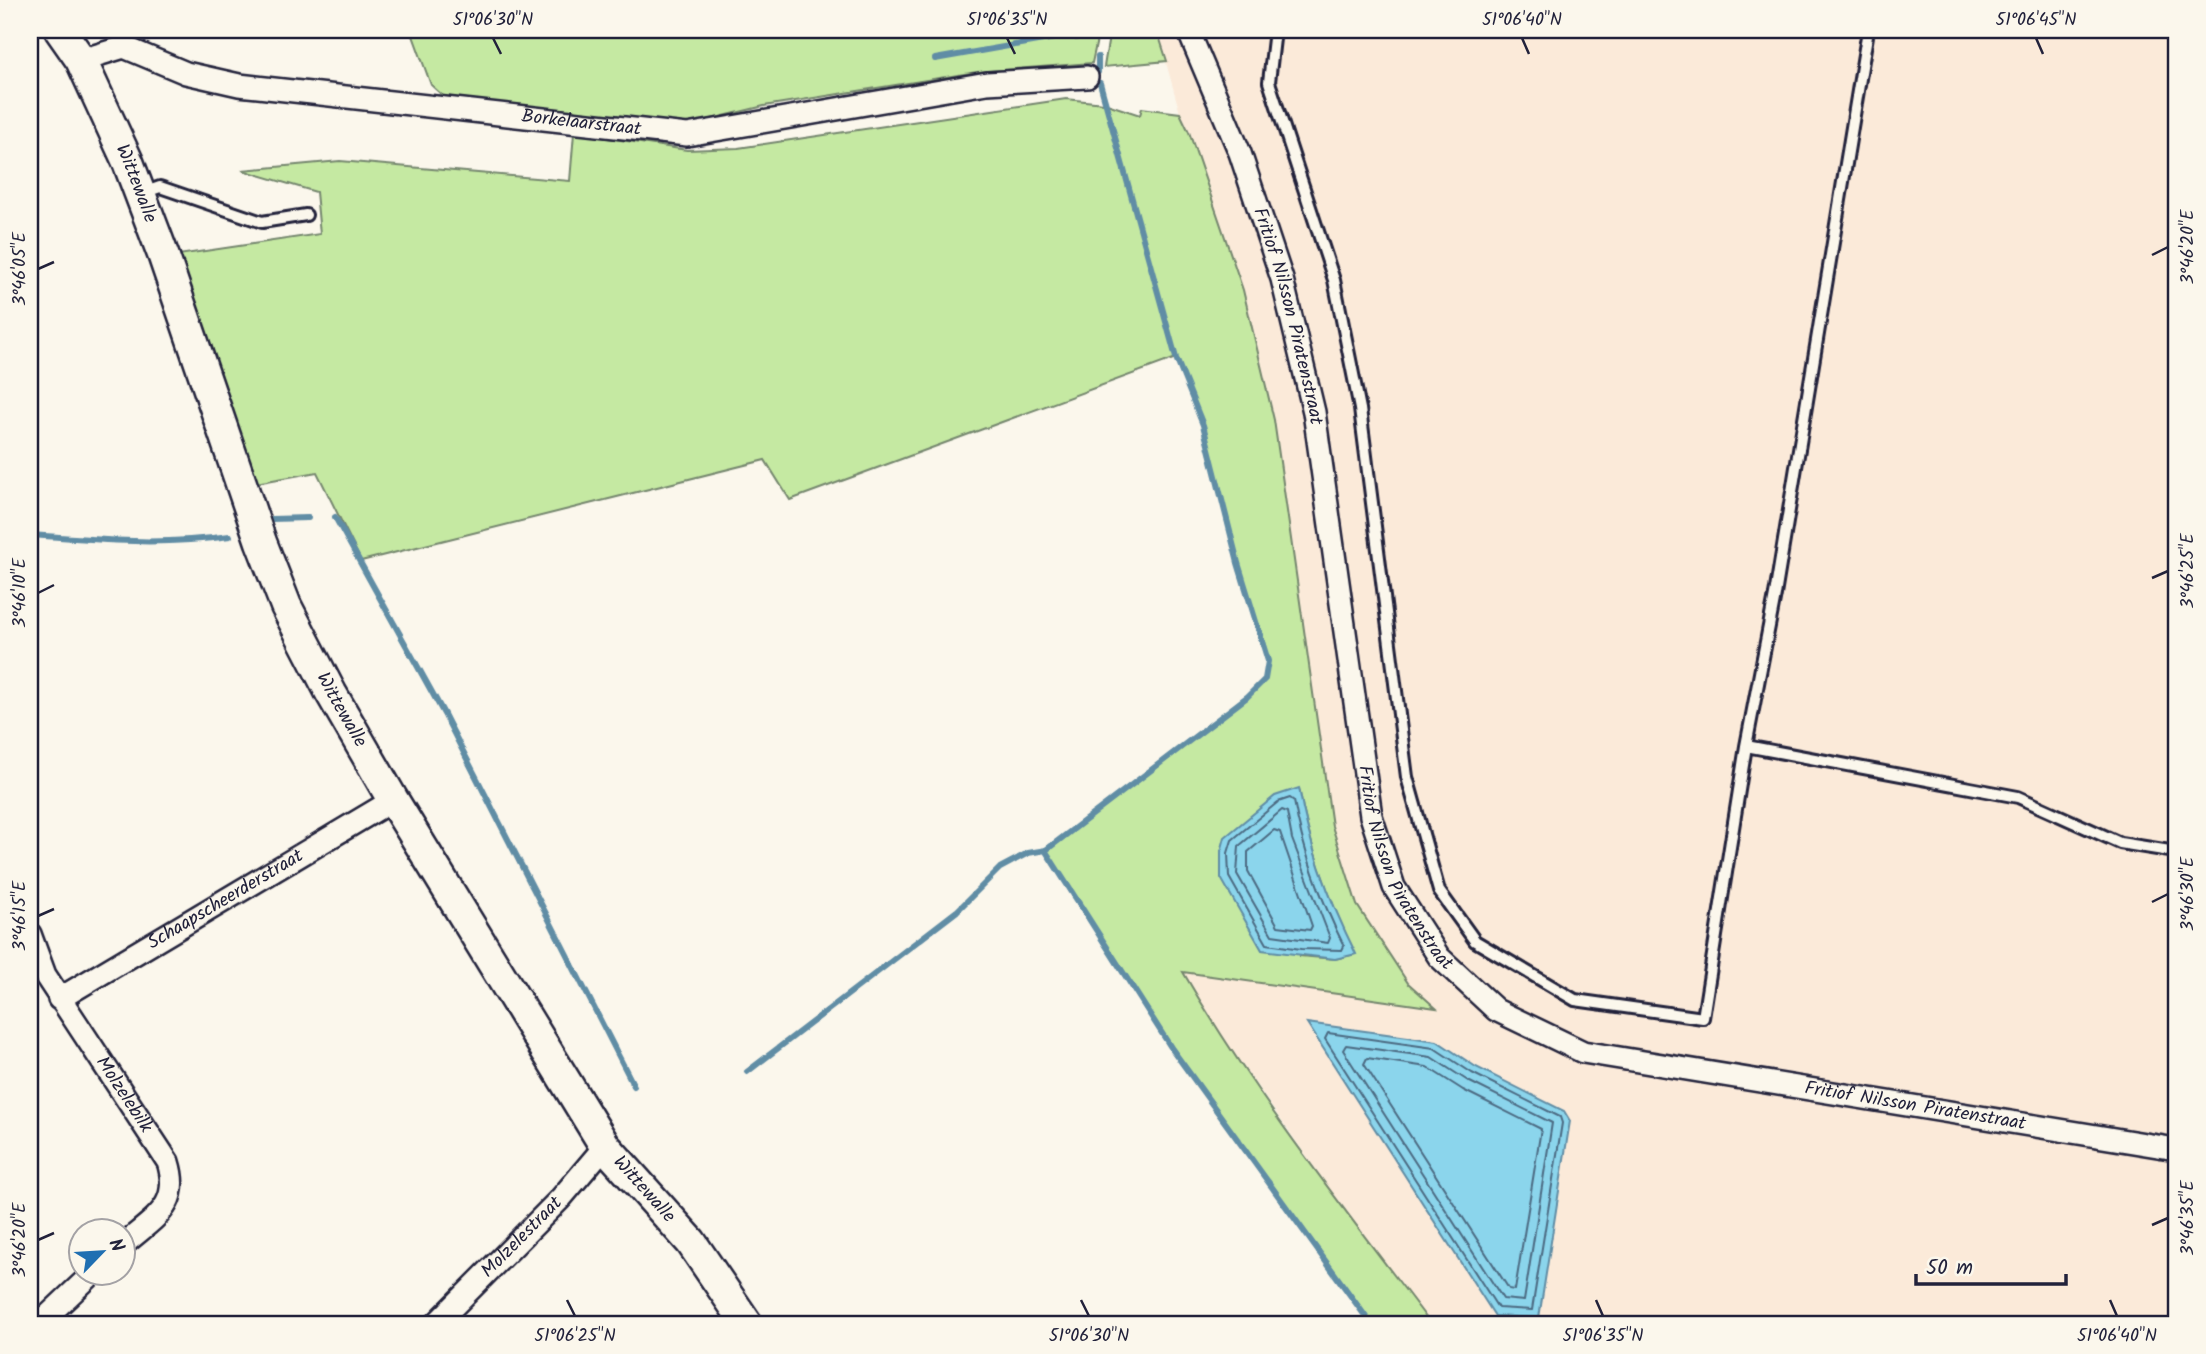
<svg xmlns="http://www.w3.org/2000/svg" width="2206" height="1354" viewBox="0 0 2206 1354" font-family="Kalam,sans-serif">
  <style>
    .built { fill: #fbead9 }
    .green { fill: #c5e9a2; stroke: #74866e; stroke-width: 2; fill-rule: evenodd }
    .water { fill: #8bd5ec; stroke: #618da5; stroke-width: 2 }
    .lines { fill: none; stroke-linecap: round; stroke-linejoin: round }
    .shore { stroke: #4c6a82; stroke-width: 2 }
    .stream { stroke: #618da5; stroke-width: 6 }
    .lane-casing { stroke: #22223b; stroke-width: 16 }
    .street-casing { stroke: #22223b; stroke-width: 26 }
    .secondary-casing { stroke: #22223b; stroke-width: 35 }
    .lane { stroke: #fbf7ec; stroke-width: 10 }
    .street { stroke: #fbf7ec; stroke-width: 21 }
    .secondary { stroke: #fbf7ec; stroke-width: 30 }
    .ticks { fill: none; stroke: #22223b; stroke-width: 2.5 }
    .labels { text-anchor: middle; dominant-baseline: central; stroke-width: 5; stroke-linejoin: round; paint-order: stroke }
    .street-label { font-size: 19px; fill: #22223b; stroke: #fbf7ec }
    .neatline { fill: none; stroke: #22223b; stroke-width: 2.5 }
    .ticks-label { font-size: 18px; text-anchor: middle; fill: #22223b }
  </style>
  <rect width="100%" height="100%" fill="#fbf7ec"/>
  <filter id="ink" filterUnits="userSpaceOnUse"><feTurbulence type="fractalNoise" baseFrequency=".0143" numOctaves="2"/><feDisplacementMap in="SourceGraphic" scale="14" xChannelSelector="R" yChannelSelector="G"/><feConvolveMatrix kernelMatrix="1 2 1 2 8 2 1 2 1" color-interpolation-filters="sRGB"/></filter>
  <g filter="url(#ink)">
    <path class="built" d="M1157,30H2176V1324H1431L1331,1191L1212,1022L1182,971L1435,1007L1408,983L1357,905L1332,826L1274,420L1243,290L1180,113Z"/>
    <path class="green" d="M411,30H1074L1066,34L1076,40L1086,36L1085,30H1099L1092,63L977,72L764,106L683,126L443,96L431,85Z
      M1110,30H1157L1167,61L1104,67Z
      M1066,99L1104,103L1140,115L1142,108L1180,113L1189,132L1243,290L1274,420L1332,826L1357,905L1408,983L1436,1008L1183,972C1255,1096 1345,1210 1431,1324H1371L1172,1049L1045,850L1247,697L1265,679L1268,661L1238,563L1203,425L1176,358L790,500L765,460L361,561L317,472L250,484L178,255L320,234L316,192L242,170L340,161L570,181L574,133L687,150L738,148ZM1299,788C1309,847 1329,900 1355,954L1335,959L1300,956Z"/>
    <path class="water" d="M1299,788C1309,847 1329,900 1356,954L1335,959L1262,950L1221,878V852L1225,837L1275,796Z
      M1307,1023L1437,1041L1476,1067L1564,1111L1570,1121L1539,1318L1495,1316Z"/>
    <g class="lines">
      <path class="shore" d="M1290,798L1294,801C1303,852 1321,900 1344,946L1342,950L1301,949L1267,944L1229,877L1228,853L1232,840L1278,802Z
        M1282,810L1287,812L1292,839L1330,938L1328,943L1272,935L1237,874L1239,846Z
        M1274,830L1280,832L1312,926L1310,930L1278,926L1248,871V852Z
        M1328,1033L1434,1048L1472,1073L1560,1117L1562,1123L1532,1310L1498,1308L1325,1039Z
        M1346,1045L1431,1057L1468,1081L1552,1123L1524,1301L1503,1299L1343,1050Z
        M1367,1058L1427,1067L1463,1090L1541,1129L1515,1290L1509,1289L1364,1064Z"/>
      <path class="stream" d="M935,59L1066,36L1085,30
        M1098,72V57
        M335,517L444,714L634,1086
        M271,519L308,518
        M30,535C103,540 156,546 230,536
        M1045,850L1172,1049L1371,1324
        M747,1072L957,911L1000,868L1028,853L1046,850L1247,697L1265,679L1268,661L1238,563L1203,425L1176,358L1100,83"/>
      <defs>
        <path id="lane" d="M1275,30L1269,82L1334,280L1360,409L1407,777L1439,891L1475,941L1575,1000L1703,1018L1746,746L1775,595L1868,30
          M143,193L160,187L262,222L306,215
          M1746,746L2018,797L2120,843L2176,852"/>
        <g id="street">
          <path id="s1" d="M1188,30L1240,153L1282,279L1314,412L1371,816L1394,887L1439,957L1496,1010L1583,1052L2176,1149"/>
          <path id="s2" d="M81,60L124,47L186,73L239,85L687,135L987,83L1087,77"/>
          <path id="s3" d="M30,934L45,975L168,1162C182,1207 153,1218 122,1246"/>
          <path id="s4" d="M59,999L393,800"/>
          <path d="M39,1324L92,1274"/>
          <path id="s5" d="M436,1324L561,1198L605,1146"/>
        </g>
        <g id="secondary">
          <path id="s6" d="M60,30L81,60L128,162L164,257L261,542L286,606L331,693L393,800L605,1146L691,1242L747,1324"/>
        </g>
      </defs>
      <use href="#lane" class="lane-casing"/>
      <use href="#street" class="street-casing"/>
      <use href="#secondary" class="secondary-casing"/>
      <use href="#lane" class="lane"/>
      <use href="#street" class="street"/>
      <use href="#secondary" class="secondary"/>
    </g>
  </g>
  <path class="ticks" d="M493,38L501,54M1007,38L1015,54M1522,38L1529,54M2036,38L2043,54M2152,255L2168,247M38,269L54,262M2152,578L2168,571M38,593L54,585M2152,902L2168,894M38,916L54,909M2152,1225L2168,1218M38,1240L54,1233M567,1300L575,1316M1081,1300L1089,1316M1596,1300L1603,1316M2110,1300L2117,1316"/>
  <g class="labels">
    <g class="street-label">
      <text stroke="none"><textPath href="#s2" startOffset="511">Borkelaarstraat</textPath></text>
      <text stroke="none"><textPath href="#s6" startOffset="172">Wittewalle</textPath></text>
      <text stroke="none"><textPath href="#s1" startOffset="304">Fritiof Nilsson Piratenstraat</textPath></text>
      <text stroke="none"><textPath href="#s6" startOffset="738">Wittewalle</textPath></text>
      <text stroke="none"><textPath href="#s1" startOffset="872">Fritiof Nilsson Piratenstraat</textPath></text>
      <text stroke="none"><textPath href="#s4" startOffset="194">Schaapscheerderstraat</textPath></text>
      <text stroke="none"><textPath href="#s3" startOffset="187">Molzelebilk</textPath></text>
      <text stroke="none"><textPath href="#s1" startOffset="1480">Fritiof Nilsson Piratenstraat</textPath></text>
      <text stroke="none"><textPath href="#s6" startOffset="1306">Wittewalle</textPath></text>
      <text stroke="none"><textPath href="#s5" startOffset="122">Molzelestraat</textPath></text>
    </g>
  </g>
  <rect width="2206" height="1354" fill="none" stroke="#fbf7ec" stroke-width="77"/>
  <g transform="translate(102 1252) rotate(65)"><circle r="33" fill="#fbf7ec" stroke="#a4a2a5" stroke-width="2"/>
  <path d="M0-5L12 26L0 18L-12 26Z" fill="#1f6fb2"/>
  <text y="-10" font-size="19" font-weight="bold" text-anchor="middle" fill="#22223b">N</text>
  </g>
  <path d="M1916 1274v10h150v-10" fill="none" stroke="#22223b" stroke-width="3.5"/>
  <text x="1926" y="1274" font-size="21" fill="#22223b" stroke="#fbf7ec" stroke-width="5" paint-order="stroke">50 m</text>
  <rect x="38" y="38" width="2130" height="1278" class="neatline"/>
  <g class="ticks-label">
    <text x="493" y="25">51°06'30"N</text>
    <text x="1007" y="25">51°06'35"N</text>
    <text x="1522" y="25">51°06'40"N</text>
    <text x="2036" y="25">51°06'45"N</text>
    <text transform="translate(2187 247) rotate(-90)" y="6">3°46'20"E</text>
    <text transform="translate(19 269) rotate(-90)" y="6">3°46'05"E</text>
    <text transform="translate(2187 571) rotate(-90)" y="6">3°46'25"E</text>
    <text transform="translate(19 593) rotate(-90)" y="6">3°46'10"E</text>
    <text transform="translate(2187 894) rotate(-90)" y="6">3°46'30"E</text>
    <text transform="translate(19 916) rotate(-90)" y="6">3°46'15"E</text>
    <text transform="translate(2187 1218) rotate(-90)" y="6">3°46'35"E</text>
    <text transform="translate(19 1240) rotate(-90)" y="6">3°46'20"E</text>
    <text x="575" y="1341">51°06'25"N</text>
    <text x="1089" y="1341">51°06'30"N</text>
    <text x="1603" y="1341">51°06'35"N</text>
    <text x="2117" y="1341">51°06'40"N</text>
  </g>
</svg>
